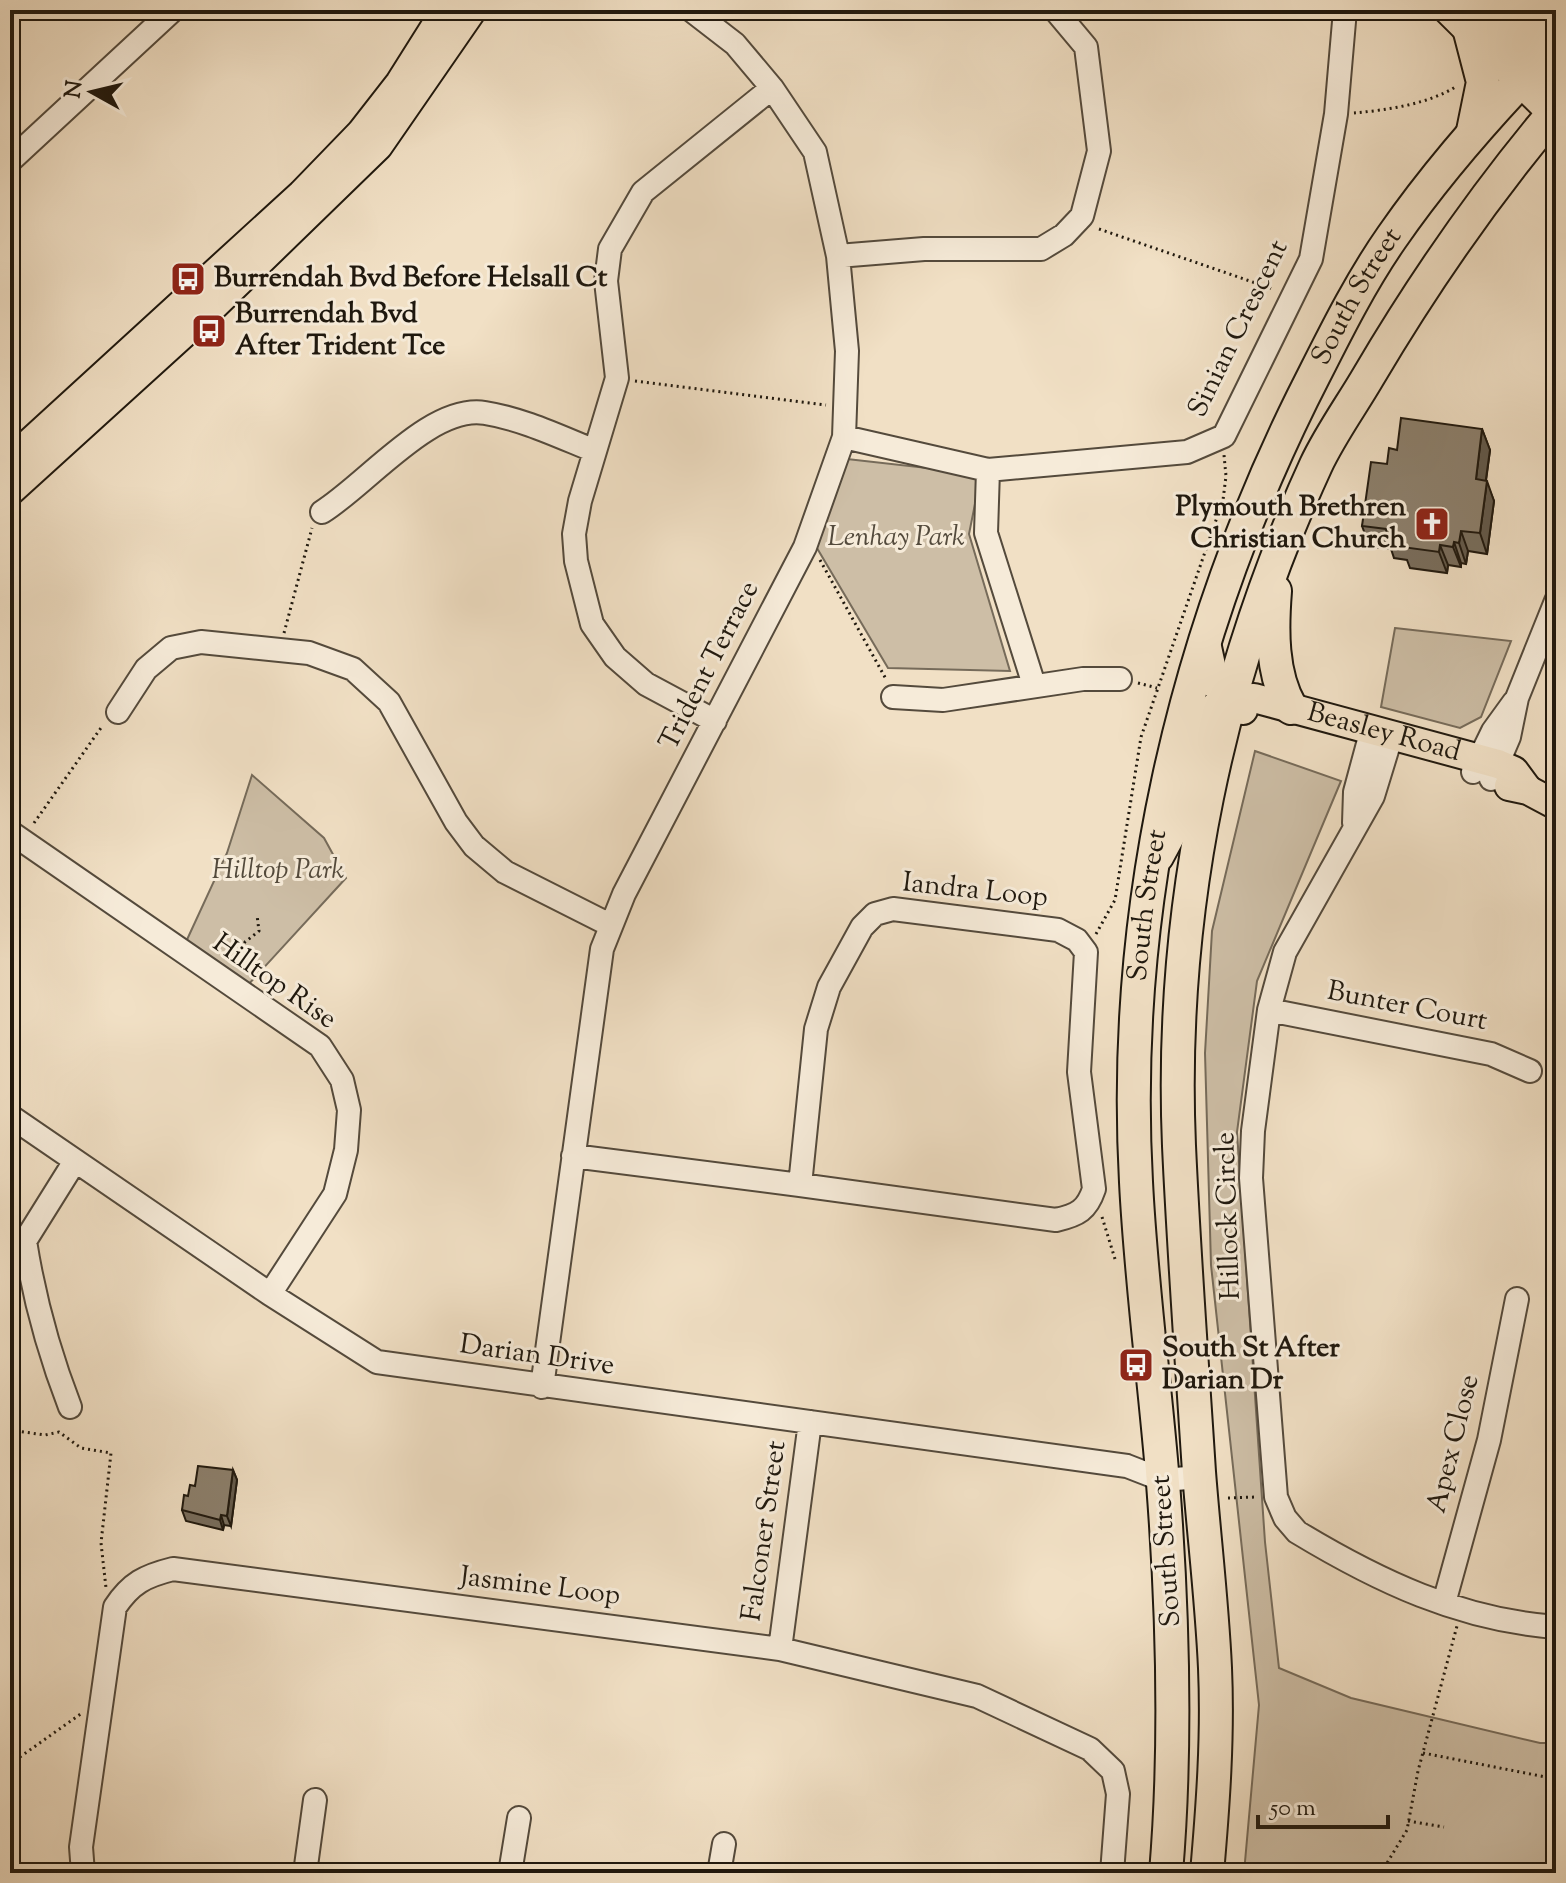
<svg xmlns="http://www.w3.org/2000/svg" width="1566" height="1883" viewBox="0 0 1566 1883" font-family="'Sorts Mill Goudy',serif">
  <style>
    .green { fill: #cdbea6; stroke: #766b5a; stroke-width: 2 }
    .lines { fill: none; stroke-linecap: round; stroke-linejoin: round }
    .minor-casing { stroke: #544a3c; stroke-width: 26 }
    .major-casing { stroke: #1f180e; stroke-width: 32 }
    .highway-casing { stroke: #1f180e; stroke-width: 36 }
    .path { stroke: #1f180e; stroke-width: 3; stroke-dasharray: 2 4; stroke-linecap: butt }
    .minor { stroke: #f6ebd9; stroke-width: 22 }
    .major { stroke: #f1e0c5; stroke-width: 28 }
    .highway { stroke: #f1e0c5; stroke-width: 32 }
    .wall { fill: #786e5e; stroke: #1f180e; stroke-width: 2 }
    .shaded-wall { fill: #625a4c; stroke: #1f180e; stroke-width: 2 }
    .building { fill: #8c806d; stroke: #1f180e; stroke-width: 2 }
    .labels { text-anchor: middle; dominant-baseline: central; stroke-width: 6; stroke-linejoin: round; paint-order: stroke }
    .poi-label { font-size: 28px; font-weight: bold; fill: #1f180e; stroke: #f6ebd9; text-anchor: start }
    .street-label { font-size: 28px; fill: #1f180e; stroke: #f6ebd9 }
    .park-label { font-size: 28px; font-style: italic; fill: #534a3c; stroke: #f6ebd9 }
  </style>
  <rect width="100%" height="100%" fill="#f1e0c5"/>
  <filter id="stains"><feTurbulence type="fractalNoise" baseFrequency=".0025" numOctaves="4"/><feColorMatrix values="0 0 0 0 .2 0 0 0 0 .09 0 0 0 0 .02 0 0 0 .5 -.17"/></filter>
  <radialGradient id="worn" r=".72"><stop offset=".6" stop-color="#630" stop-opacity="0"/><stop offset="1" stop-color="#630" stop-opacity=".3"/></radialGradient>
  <path class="green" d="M838,458L981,474L969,534L1010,671L888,668L814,543Z
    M1395,628L1511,641L1481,717L1460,728L1381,707Z
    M1255,751L1341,781L1257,981L1237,1132L1265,1542L1279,1668L1351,1698L1540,1743H1556V1873H1244L1259,1705L1211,1265L1205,1053L1212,931Z
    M252,775L324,838L346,878L247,986L185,944L227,853Z"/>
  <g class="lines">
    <defs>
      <path id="minor" d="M10,161L173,10
        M838,256L924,249H1041L1064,235L1082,216L1099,151L1086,47L1055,10
        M844,437L988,470L1187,452L1224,436L1311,259L1336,114L1345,10
        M988,470L986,533L1034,685
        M322,512C367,484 431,404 485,413C523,419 560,437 595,451
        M893,697L943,700L1083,679H1120
        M118,712L146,669L171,648L201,642L309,653L353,669L389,702L456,822L474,846L505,872L610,925
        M715,721L646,684L615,657L592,624L576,561L574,534L580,501L617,378L606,281L610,249L643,192L772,88
        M1392,734L1373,796L1285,952L1269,1010L1253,1131L1251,1178L1276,1497L1285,1518L1297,1532C1378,1581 1460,1620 1556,1627
        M1473,772L1493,731L1514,702
        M1491,779L1509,737L1517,698L1556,601
        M1354,823L1355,792L1372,729
        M10,832L320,1046L342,1080L349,1110L346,1150L335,1194L270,1294
        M1269,1010L1491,1054L1530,1071
        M10,1116L270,1294L377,1362L1127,1466L1163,1480L1200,1477
        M573,1156L800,1185L816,1029L829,987L862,927L875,914L893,909L1058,930L1077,940L1086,952L1079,1072L1094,1189C1087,1210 1078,1215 1056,1220L800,1185
        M542,1387L602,949L624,894L805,547L844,437L847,351L838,256L815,152L772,88L735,44L691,10
        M70,1407C49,1353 34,1298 25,1241L75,1161
        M1444,1603L1489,1440L1517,1299
        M780,1649L810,1422
        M83,1873L81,1847L115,1607C131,1583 145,1576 173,1569L780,1649L977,1696L1090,1749L1113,1771L1118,1794L1112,1873
        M305,1873L315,1800
        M510,1873L519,1818
        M719,1873L724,1844"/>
      <g id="major">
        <path d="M1448,10L1553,114"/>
        <path d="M1483,11L1556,87"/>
        <path d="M10,461L302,194L361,133L400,83L446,10"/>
        <path d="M10,491L206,313L378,146L472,10"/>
        <path d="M1205,638L1215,684L1243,710"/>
        <path d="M1509,786L1528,790L1556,805"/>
        <path id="s1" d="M1159,857L1180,818L1203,721L1215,707L1229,699L1254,698L1498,764L1514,771L1528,790"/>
      </g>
      <g id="highway">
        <path d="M1492,10L1528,30L1537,24L1545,31L1556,27"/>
        <path d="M1470,32L1483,82L1473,131"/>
        <path d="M1275,591C1272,629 1271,674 1291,708"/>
        <path id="s2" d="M1166,1873C1177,1743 1173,1613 1163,1483C1155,1383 1141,1283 1136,1182C1121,911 1182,642 1302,399C1330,344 1357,287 1392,237C1439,169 1498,103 1556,44"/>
        <path d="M1207,1873C1213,1805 1218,1736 1215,1668C1212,1602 1204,1537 1199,1472C1192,1363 1184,1255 1179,1146C1169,911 1218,678 1316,465C1330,435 1351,406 1368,377C1424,282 1485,194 1556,110"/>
      </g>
    </defs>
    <use href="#minor" class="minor-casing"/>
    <use href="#major" class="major-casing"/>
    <use href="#highway" class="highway-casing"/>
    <path class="path" d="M1354,113C1387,110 1429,104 1457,86
      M1099,229L1273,289
      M635,381L826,405
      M820,560L886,679
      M284,633L312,528
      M1138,683L1157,688
      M34,823L103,725
      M1096,934L1115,900L1141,737L1223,500L1226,476L1224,455
      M231,963L245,942L259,931L257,915
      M1102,1217L1115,1259
      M10,1430L45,1435L59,1432L81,1448L111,1453L101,1543L106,1588
      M1228,1498L1256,1497
      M1423,1753L1556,1779
      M10,1764L82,1713
      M1408,1821L1444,1827
      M1381,1873L1407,1830L1418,1771L1457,1626"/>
    <use href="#minor" class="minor"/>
    <use href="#major" class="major"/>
    <use href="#highway" class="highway"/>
  </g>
  <path class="wall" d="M1482,429L1490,450L1486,481L1494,501L1487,554L1468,551L1466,564L1461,563V567L1448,565L1447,573L1410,568L1407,560L1394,558L1391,549L1370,547L1362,526L1387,464Z
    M233,1470L237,1480L231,1526L224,1525L223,1530L186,1521L182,1510L188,1496L195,1486Z"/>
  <path class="shaded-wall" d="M1482,429L1490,450L1483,500L1476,479Z
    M1487,481L1494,501L1487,554L1480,533Z
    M1461,531L1468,551L1466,564L1459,543Z
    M1454,542L1461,563V567L1453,547Z
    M1440,545L1448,565L1447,573L1439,552Z
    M233,1470L237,1480L231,1526L227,1516Z
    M221,1515L224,1525L223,1530L220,1520Z"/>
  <path class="building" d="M1401,418L1482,429L1476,479L1487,481L1480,533L1461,531L1459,543L1454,542L1453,547L1440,545L1439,552L1402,547L1403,540L1387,538L1386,529L1362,526L1371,462L1387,464L1389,448L1397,450Z
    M198,1466L233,1470L227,1516L221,1515L220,1520L182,1510L184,1495L188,1496L190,1485L195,1486Z"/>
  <defs>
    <symbol id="bus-square" viewBox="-11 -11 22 22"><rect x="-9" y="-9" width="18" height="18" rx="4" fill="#8f2418" stroke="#f6ebd9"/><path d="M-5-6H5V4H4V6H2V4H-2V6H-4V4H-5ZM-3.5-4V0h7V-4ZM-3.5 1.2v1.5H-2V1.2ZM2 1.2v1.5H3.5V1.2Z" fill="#fff"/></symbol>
    <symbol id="church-square" viewBox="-11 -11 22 22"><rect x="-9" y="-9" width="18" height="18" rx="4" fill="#8f2418" stroke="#f6ebd9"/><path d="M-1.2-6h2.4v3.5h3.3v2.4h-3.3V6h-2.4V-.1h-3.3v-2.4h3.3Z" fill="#fff"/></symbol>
  </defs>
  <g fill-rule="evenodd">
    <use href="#bus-square" x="168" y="259" width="40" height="40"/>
    <use href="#bus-square" x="189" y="311" width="40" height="40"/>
    <use href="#church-square" x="1412" y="504" width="40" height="40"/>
    <use href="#bus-square" x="1116" y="1345" width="40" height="40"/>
  </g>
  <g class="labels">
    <g class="poi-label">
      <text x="214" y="279">Burrendah Bvd Before Helsall Ct</text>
      <text x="235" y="315">Burrendah Bvd<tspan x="235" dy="32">After Trident Tce</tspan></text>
      <text x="1406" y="508" text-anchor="end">Plymouth Brethren<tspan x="1406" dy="32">Christian Church</tspan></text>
      <text x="1162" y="1349">South St After<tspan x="1162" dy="32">Darian Dr</tspan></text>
    </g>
    <g class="street-label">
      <text stroke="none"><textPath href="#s2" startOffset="1618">South Street</textPath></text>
      <text transform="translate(1239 329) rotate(-64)">Sinian Crescent</text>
      <text transform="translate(710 666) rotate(-63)">Trident Terrace</text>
      <text stroke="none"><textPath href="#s1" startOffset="338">Beasley Road</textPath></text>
      <text transform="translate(975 891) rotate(6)">Iandra Loop</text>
      <text stroke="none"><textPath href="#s2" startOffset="970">South Street</textPath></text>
      <text transform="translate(274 982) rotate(35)">Hilltop Rise</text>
      <text transform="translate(1407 1007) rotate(11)">Bunter Court</text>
      <text transform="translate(1229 1216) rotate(-92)">Hillock Circle</text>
      <text transform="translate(537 1356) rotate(8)">Darian Drive</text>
      <text transform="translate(1454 1444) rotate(-76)">Apex Close</text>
      <text transform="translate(765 1531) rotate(-82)">Falconer Street</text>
      <text transform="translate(1167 1551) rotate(-94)">South Street</text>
      <text transform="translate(540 1587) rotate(7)">Jasmine Loop</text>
    </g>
    <g class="park-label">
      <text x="896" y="538">Lenhay Park</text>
      <text x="278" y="871">Hilltop Park</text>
    </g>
  </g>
  <rect width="1566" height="1883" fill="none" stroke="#f1e0c5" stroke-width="40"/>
  <rect x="12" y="12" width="1542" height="1859" fill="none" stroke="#1f180e" stroke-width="4"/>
  <rect x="20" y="20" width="1526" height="1843" fill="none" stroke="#1f180e" stroke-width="2"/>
  <g transform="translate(92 92) rotate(278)" stroke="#f6ebd9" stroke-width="6" paint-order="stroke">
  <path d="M0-6L14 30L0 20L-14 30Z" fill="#1f180e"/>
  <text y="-12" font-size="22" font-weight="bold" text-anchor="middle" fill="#1f180e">N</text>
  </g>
  <path d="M1258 1815v12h130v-12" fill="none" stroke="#1f180e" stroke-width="4"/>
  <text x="1270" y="1815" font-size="24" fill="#1f180e" stroke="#f6ebd9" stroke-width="6" paint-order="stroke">50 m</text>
  <rect width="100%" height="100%" filter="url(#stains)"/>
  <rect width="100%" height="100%" fill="url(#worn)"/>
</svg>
